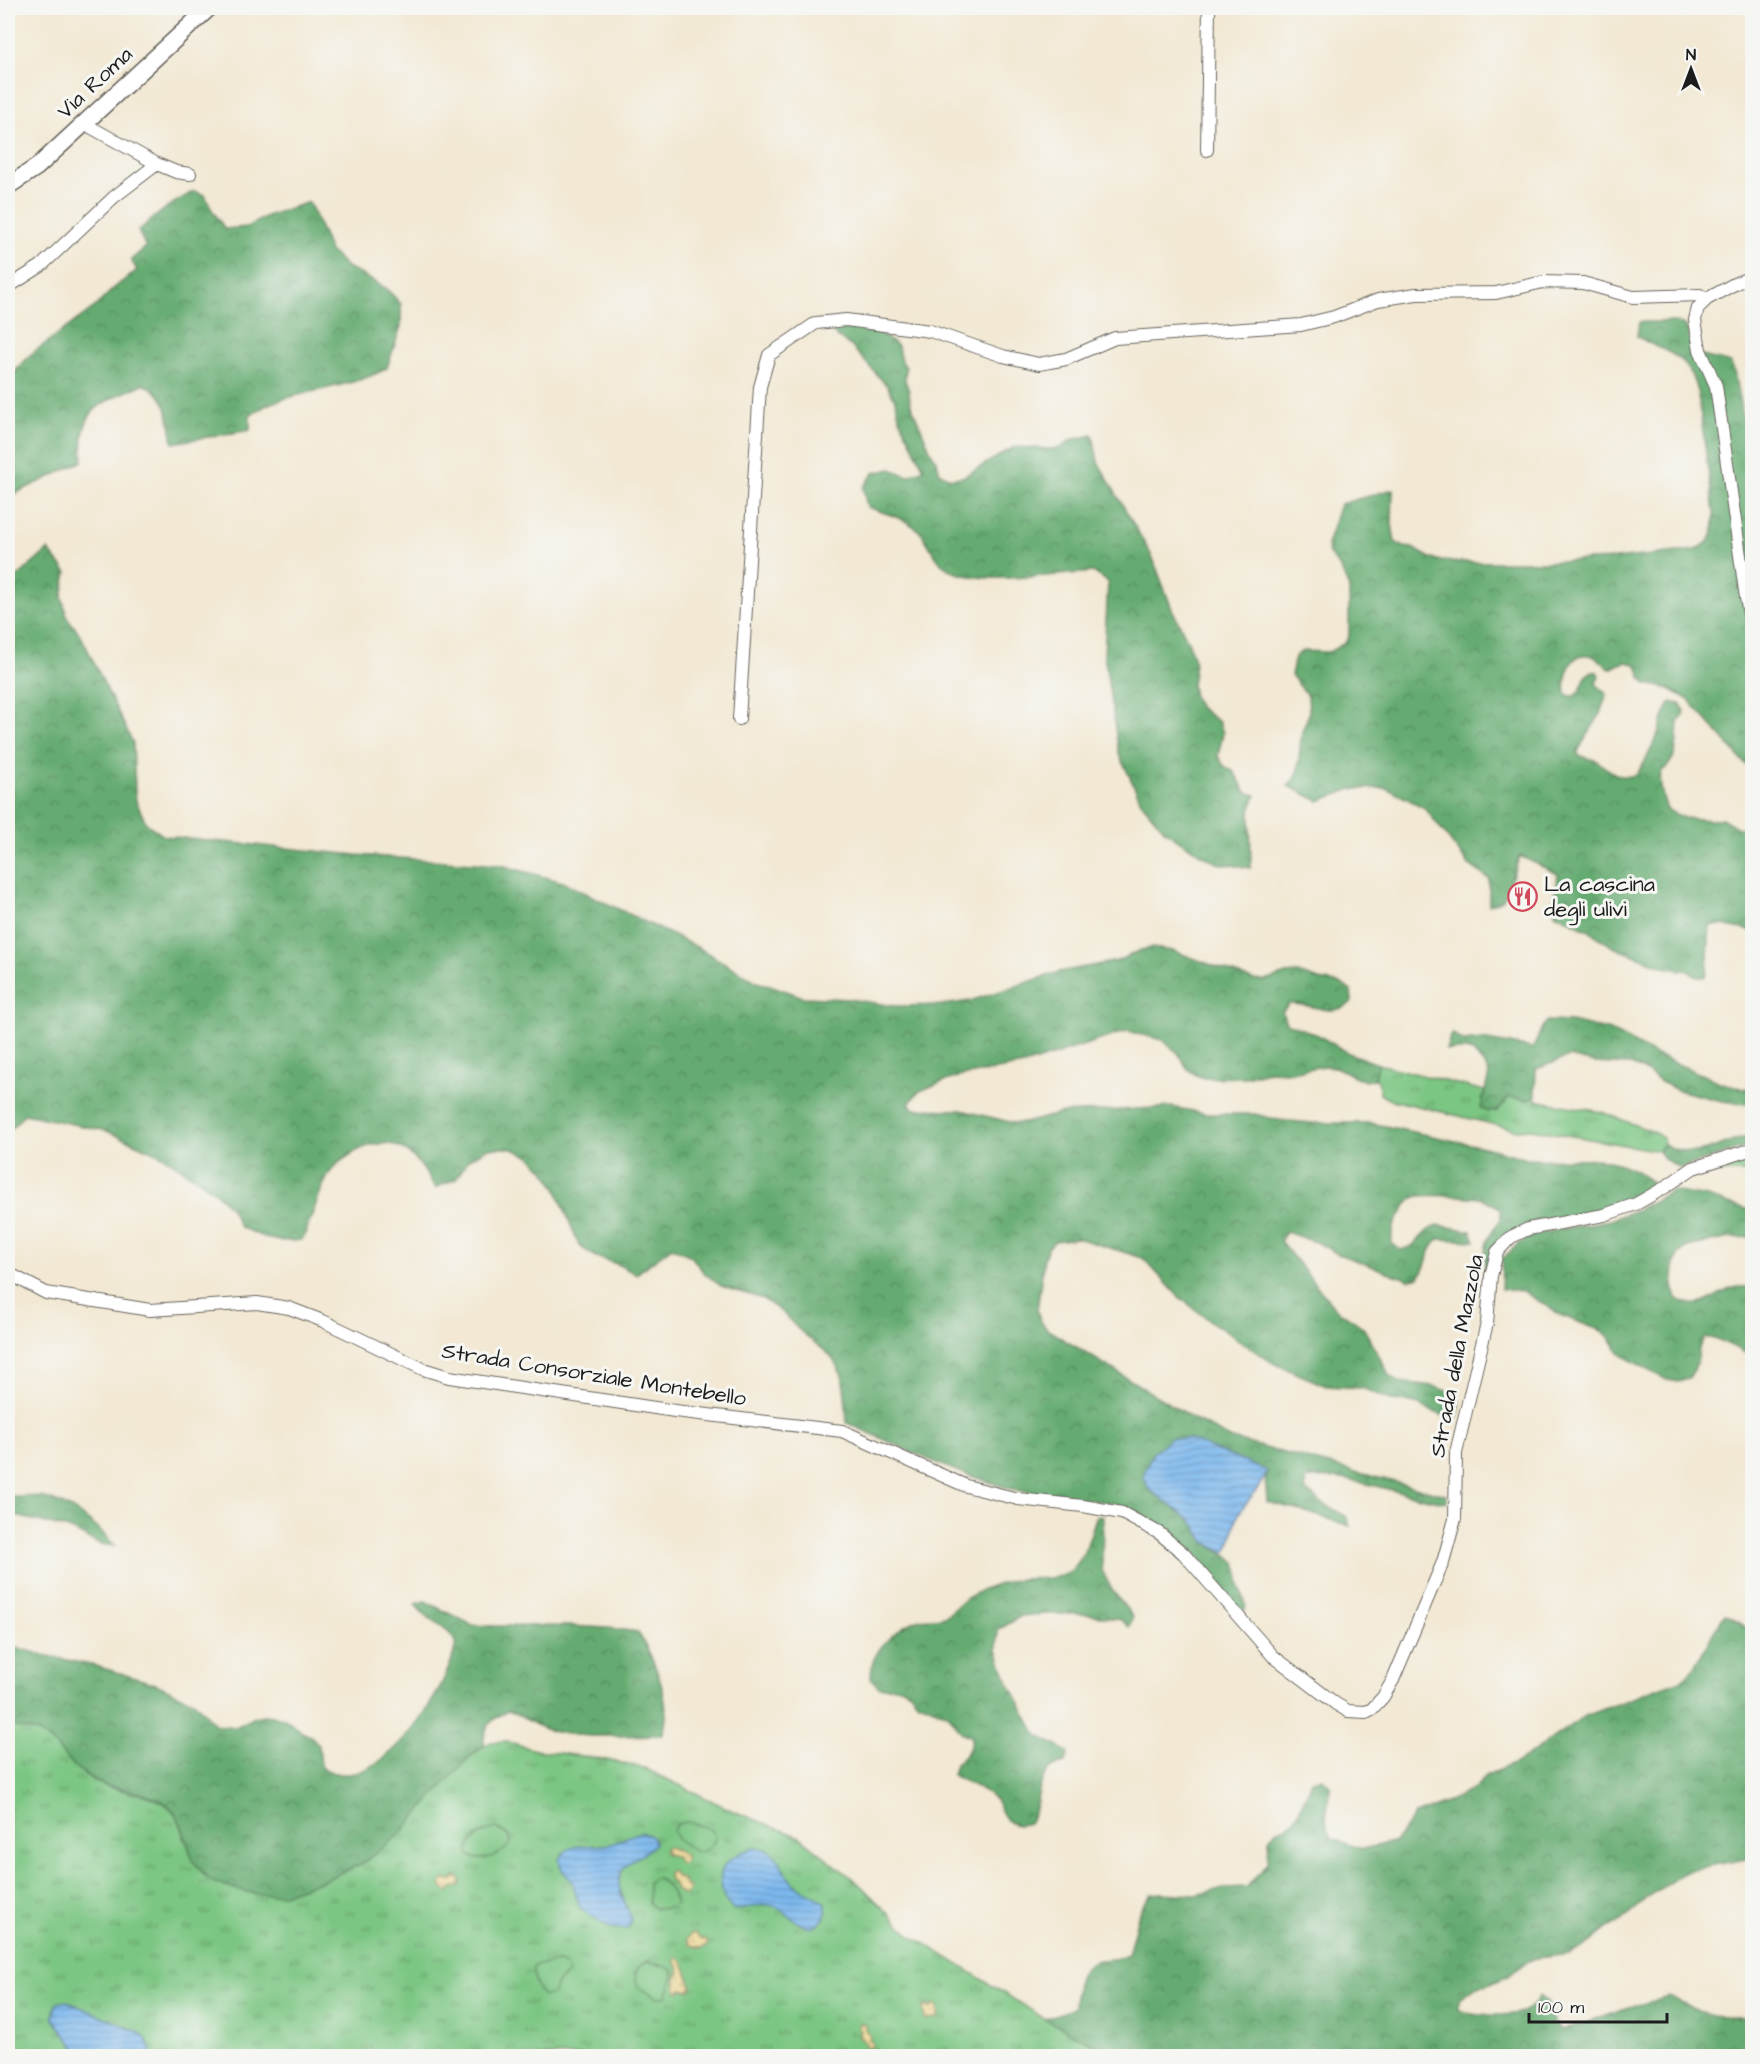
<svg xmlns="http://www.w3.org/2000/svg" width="1760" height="2064" viewBox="0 0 1760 2064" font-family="'Architects Daughter',sans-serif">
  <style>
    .grass { fill: url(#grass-tufts); stroke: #4c7150; stroke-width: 1.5 }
    .forest { fill: url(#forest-crowns); stroke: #406446; stroke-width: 1.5 }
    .sand { fill: url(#sand-dots); stroke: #857b5d; stroke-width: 1.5 }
    .green { fill: #7cc683; stroke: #4c7150; stroke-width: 1.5 }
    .water { fill: url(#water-rules); stroke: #4c6a85; stroke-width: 1.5 }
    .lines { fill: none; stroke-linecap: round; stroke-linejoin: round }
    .minor-casing { stroke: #67635c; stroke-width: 14 }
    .major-casing { stroke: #67635c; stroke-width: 19 }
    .minor { stroke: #fff; stroke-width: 12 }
    .major { stroke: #fff; stroke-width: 16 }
    .labels { text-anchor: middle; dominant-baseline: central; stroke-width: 6; stroke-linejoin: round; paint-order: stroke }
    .street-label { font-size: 22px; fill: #1c1c1c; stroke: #f6f6f2 }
    .poi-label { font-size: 22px; fill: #1c1c1c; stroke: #f6f6f2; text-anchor: start }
  </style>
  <defs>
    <pattern id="grass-tufts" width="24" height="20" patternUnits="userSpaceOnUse" patternTransform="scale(1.5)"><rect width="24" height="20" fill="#7cc683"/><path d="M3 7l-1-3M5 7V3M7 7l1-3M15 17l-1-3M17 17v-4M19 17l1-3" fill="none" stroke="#65a06a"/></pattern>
    <pattern id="forest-crowns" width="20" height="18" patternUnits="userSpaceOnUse" patternTransform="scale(1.5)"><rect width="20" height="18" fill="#65ab71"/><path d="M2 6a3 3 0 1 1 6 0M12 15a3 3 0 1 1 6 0" fill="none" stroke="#528a5c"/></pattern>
    <pattern id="sand-dots" width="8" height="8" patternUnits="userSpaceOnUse" patternTransform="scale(1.5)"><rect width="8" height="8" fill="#eeda9e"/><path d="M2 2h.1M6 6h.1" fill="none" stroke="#ccba88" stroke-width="1.8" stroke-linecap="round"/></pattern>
    <pattern id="water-rules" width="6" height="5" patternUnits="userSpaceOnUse" patternTransform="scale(1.5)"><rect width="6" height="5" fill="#7cb8ee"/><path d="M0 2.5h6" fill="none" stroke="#6595c0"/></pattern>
  </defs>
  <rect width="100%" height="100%" fill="#f6f6f2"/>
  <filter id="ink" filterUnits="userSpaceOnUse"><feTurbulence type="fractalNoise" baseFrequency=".0167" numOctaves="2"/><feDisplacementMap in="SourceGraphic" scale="12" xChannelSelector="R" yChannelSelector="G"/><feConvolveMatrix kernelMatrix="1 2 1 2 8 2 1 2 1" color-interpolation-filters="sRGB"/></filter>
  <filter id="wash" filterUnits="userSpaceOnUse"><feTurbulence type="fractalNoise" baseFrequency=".008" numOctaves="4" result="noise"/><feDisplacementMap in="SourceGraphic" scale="24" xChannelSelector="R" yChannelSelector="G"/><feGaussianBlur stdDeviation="1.35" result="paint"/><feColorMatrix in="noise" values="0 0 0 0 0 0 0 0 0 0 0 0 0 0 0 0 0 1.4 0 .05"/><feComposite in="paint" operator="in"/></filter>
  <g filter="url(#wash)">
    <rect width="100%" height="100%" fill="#f2e8d3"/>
    <path class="grass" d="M1378,1064L1485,1091L1482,1100L1497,1111L1509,1097L1527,1100L1535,1096L1536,1100L1545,1102L1602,1112L1656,1133L1663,1139L1664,1144L1659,1151L1531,1129L1517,1130L1388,1099L1380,1094L1378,1080L1375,1079Z
      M1752,1155V1173C1733,1169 1713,1176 1692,1174Z
      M8,1725C22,1728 39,1730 50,1740C69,1757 77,1774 103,1785C126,1794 152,1791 171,1809C179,1817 182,1828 185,1838C201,1884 211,1882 255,1894L466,1760L484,1746L491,1742L507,1741L535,1750L597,1758L644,1768L735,1812L800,1837L857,1882L911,1935L1045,2019L1126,2056H8Z"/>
    <path class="forest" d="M194,191L205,195L212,210L225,229L247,227L267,216L309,202L330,251L347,267L386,288L401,304V326L387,368C352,388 308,389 271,403C264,406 257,411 250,415V430L173,443C169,420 169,393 143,384C100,405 78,406 83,461L8,497V379L31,354L96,306L114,288L137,270L131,260L146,247L138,231L167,207Z
      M1639,322H1677L1686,326L1694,353C1706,359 1718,358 1730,363L1734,371L1752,468V772L1689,700L1670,689L1647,684L1641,677L1637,665C1625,659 1620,664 1610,669C1604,666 1601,659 1595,657C1571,647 1563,676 1566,693L1570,696H1575C1585,689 1581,676 1593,671L1597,672L1599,676L1596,684L1607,694L1599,716L1578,751V755C1584,758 1592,758 1597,761C1608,770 1622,782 1637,774C1644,763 1651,750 1656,739C1661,726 1663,714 1671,702L1680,704L1685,711L1684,716L1678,722C1676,744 1680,757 1661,772C1659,786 1663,797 1667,810L1684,818L1713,820L1722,818L1736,827L1752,830V931L1722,925H1710L1707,973L1704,977L1695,976L1688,971L1668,968L1613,947L1586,929L1555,913L1553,905L1558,874L1520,856L1503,900L1489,905V879L1468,864L1425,808L1386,788L1352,789L1319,801L1288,786L1297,775L1302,731L1309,714L1308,696L1291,675L1295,657L1302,651L1329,652L1345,643L1349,636V588L1341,569L1329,554L1327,545L1340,504L1393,489L1392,523L1395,542L1403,547L1413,548L1430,558L1441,561L1455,562H1540L1616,559L1695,550C1715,541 1714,533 1714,513L1698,395C1686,348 1671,358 1637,336Z
      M857,326L879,333L898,346L900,358L906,368L905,380L909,391L910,402L931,452L937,461L940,473L951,478L963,477L1014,447L1050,449L1061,448L1071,440L1093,435L1098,462L1152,556L1172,609L1188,641L1195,663L1192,686L1194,697L1200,708L1219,722L1223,733L1218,756L1224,766L1234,772L1246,792L1256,795L1250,811L1251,868L1217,863L1186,845L1164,830L1142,803L1119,754L1104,655L1108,582L1093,572C1059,574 981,585 952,571C933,562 931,542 917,529C903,517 884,513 867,507L863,488L874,473L891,469L908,476L924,469L900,420L896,402L888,387L851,346L837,337L831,330Z
      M48,550L67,573L62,596L67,617L81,636L133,743L135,790L136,801L146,823L164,836L356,855L501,865L563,882L697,947L759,983L770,985L803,997L849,999L895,1006L943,1005L970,1001L1059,972L1117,961L1141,950L1151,948L1174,951L1252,980L1265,981L1286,974L1298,973L1319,980L1342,984L1351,991L1352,1002C1331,1020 1312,1002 1289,1004L1282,1012L1286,1023L1318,1035L1348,1053L1378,1064L1375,1079L1365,1081L1335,1067L1324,1066L1291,1072L1268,1071L1246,1077L1204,1078L1196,1075L1187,1068L1178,1053L1162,1040L1127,1031L1024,1065L962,1076L939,1083L918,1092L909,1104L914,1109L961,1110L1014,1123H1025L1062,1113L1173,1107L1207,1114H1255L1278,1120L1312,1123H1371L1493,1149L1527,1159C1578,1163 1613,1146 1657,1187L1601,1210L1525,1225L1496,1248L1485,1272C1484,1245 1485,1241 1501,1219L1500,1208C1494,1205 1489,1201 1483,1199C1474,1196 1424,1194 1416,1197C1407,1200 1406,1206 1401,1214C1393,1226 1391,1229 1392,1244L1401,1250L1412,1246L1428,1230L1438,1225L1471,1231L1475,1241L1439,1239C1425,1252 1430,1262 1419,1277L1409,1280L1338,1254L1318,1243L1286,1232L1280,1241L1335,1308L1363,1327L1390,1376L1399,1382L1434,1386L1455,1394L1460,1403L1458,1415L1453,1420L1412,1402L1391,1400L1362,1388L1326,1386L1273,1363L1213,1323L1179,1297L1143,1258L1077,1238L1055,1241L1048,1248L1044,1258L1037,1311L1041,1322L1048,1330L1199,1422L1232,1439L1355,1472L1447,1495V1502C1408,1498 1343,1471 1307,1479L1305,1490L1323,1504L1346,1516L1350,1526L1309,1513L1267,1502C1267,1491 1263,1482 1267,1472L1143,1475L1149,1489L1193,1522L1205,1542L1236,1562L1239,1573V1584L1246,1605L1244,1612C1214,1582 1171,1528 1133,1510C1106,1497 1060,1500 1030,1493C966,1480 906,1449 847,1423L845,1395L842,1375L831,1356L798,1329L783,1313L763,1299L721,1286L704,1273L691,1256L672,1247L636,1274L617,1264L596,1257L579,1246L556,1188L544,1170L530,1156L510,1148H488L469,1159L456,1179L435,1188C416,1154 395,1130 355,1152C343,1159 332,1166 326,1180C316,1199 312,1221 302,1240C274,1243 266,1239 240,1227L230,1207L215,1192L163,1156L107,1131L24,1114L8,1133V585Z
      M1547,1021L1571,1022L1611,1031L1652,1053L1717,1081L1734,1087L1752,1089V1105L1722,1101L1677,1090L1661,1082L1647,1072L1631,1065L1595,1063L1569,1057L1536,1069L1535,1096L1527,1100L1509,1097L1497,1111L1489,1112L1481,1108L1489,1074L1485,1066L1473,1052L1465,1050H1446L1450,1037L1453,1034L1464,1041L1482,1039L1532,1048C1539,1041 1538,1029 1547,1021Z
      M1752,1136V1145L1680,1168L1664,1159L1659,1151L1664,1144C1700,1164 1718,1141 1752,1136Z
      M1672,1191L1707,1197L1752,1211V1237L1730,1238L1687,1247L1679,1254L1674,1265L1673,1287L1677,1298C1701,1314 1711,1295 1733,1288C1740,1286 1746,1287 1752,1287V1356L1715,1338H1704L1699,1348L1698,1359L1694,1370L1688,1379L1678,1382L1667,1380L1621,1355L1609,1337L1602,1331L1560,1315L1523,1291L1501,1289L1502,1259L1518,1244L1536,1234L1610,1220L1641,1208Z
      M8,1496C19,1498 30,1495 40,1497C68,1502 97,1525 115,1546L99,1544L69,1529L8,1514Z
      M1097,1515L1103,1516L1102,1570L1112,1590L1133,1617L1129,1627L1121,1620L1090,1614H1045L1021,1616L998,1630L997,1650L1007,1679L1037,1735L1068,1752L1065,1763C1032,1769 1043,1802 1029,1823C1000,1831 1006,1809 991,1796C980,1786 964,1783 952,1775L955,1764C966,1756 971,1751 971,1737L961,1732L948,1714L917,1701L910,1692L901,1687H879L871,1679C871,1672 871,1664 875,1657C882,1642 904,1623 920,1619C929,1617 938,1620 947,1615C952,1612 955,1607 960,1603C974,1592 998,1584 1015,1580C1030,1577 1058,1581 1069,1572C1086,1559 1090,1534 1097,1515Z
      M425,1601L472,1625L494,1626H570L609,1628L638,1632C653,1657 675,1706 662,1735C628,1735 577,1740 545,1729C532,1724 521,1715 508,1711C492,1718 482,1728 484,1746L466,1760L398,1836L363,1863L322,1881L284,1894H255L215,1883L208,1879L193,1861L181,1824L174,1811L162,1801L139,1793L103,1785L77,1769L50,1740L37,1732L8,1725V1645L43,1655L96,1666L156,1684L195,1702L216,1725L236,1727L254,1717L264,1715L285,1718L302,1732L312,1737L319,1745L321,1767C377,1804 451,1687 456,1641C445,1624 427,1622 415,1604Z
      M1725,1615C1736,1618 1742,1626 1752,1631V1858L1693,1869L1682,1874L1644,1900L1628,1917L1608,1928L1582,1949L1570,1954L1536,1958L1526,1962L1508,1976L1488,1985L1477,1987L1459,2000V2010C1474,2015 1512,2018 1526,2010C1532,2007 1536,2002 1540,1996L1548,2003L1554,2024L1563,2030L1585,2024L1595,2019L1629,2007L1670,1997L1709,2015L1752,2018V2056H1126L1095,2045L1045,2019C1055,2013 1064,2014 1074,2007C1075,1990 1077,1963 1100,1960C1111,1959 1118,1960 1128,1955L1139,1912L1151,1894L1162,1893L1196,1895L1225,1888L1247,1887L1268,1863L1269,1839L1275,1831L1286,1827L1295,1820L1312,1781L1322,1778L1330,1785C1331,1806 1320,1816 1331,1838L1363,1849L1396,1841L1415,1815L1446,1803L1475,1788L1487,1775L1518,1762L1583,1717L1683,1679C1703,1663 1708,1634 1725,1615Z"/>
    <path class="sand" d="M669,1847L685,1855V1862L680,1863L675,1857L665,1853V1848Z
      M669,1872H673L677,1877L682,1879L685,1886L690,1887L686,1895H683L675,1889L674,1884L668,1877Z
      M457,1877L461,1881L460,1886L452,1888L448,1892L443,1889L441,1884L444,1879L451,1880Z
      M695,1933L700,1939L707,1941V1946L701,1948L690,1945L687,1939L691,1934Z
      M677,1957L683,1962L692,1987L689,1990L683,1989L679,1992L676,1989V1978L680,1972L675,1960Z
      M934,2005L938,2007V2018L925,2019L923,2008L926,2006L931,2008Z
      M860,2023L866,2025V2031L870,2035L869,2040L872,2043L871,2048L865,2047L864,2041L859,2037L861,2031L858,2026Z"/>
    <path class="green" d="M684,1822C693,1822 703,1827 712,1830L715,1838C712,1848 707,1852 696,1852L677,1839L673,1830L676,1825Z
      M496,1828L509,1835L511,1842C504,1855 482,1863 469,1856C465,1842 483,1831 496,1828Z
      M657,1878C667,1882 673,1894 676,1904L673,1908L655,1909L649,1903L648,1883L652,1879Z
      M648,1961L672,1969L673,1975L666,1997H657L639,1988C633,1976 635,1966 648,1961Z
      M558,1962L566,1965L568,1973L557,1983L553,1994L544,1996C538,1992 532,1975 533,1968L536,1965Z"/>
    <path class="water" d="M1170,1438L1188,1439L1267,1471C1262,1487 1249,1498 1240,1512C1232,1525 1235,1541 1225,1553L1205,1542L1193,1522L1149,1489L1143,1475L1153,1453Z
      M642,1832L653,1837L654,1844C644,1857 620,1861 619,1881C617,1898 639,1917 627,1929L610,1928L580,1908L572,1881L562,1870L559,1860C570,1838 592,1849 611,1844C622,1841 630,1834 642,1832Z
      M754,1848C782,1848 779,1869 793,1883C802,1892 816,1895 825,1903C827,1910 827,1915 822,1921C805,1938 790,1912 774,1906C760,1901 742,1913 733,1909C728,1906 725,1900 723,1894C715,1866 728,1856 754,1848Z
      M66,2001L139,2032L146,2039L153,2056H82L53,2018L56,2004Z"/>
  </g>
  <g filter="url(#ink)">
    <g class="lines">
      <defs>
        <path id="minor" d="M85,124L157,164L176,172L190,174
          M1207,150L1209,8
          M1752,277L1736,283L1707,299L1698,308L1695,320L1700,350L1716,386L1746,598L1752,630
          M8,287L41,266L114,197L157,164
          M739,719L760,387L769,355L816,323L846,320L930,331L1003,356L1039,364L1066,359L1115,338L1301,325L1334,317L1378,300L1416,294L1496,293L1543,282L1583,283L1633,297L1700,295L1707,299
          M8,1273L46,1293L150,1310L257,1303L289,1308L323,1321L423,1369L449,1377L675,1411L842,1431L966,1486L1018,1499L1083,1506L1122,1513L1159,1533L1183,1553L1273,1656L1336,1704L1348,1711L1366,1712L1372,1709L1383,1697L1393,1680L1443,1562L1455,1519L1456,1453L1487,1323L1491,1276L1497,1252L1511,1237L1528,1229L1604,1215L1636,1204L1664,1188L1693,1168L1752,1149"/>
        <path id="major" d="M8,186L37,167L209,8"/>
      </defs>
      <use href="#minor" class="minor-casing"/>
      <use href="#major" class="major-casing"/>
      <use href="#minor" class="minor"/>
      <use href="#major" class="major"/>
    </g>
  </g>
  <defs>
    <symbol id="restaurant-ring" viewBox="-11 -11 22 22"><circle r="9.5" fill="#f6f6f2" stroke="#d1495b" stroke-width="1.5"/><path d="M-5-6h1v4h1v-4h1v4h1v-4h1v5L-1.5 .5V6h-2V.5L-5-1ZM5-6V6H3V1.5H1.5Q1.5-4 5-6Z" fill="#d1495b"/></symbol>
  </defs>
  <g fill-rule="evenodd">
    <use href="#restaurant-ring" x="1506" y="880" width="33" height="33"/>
  </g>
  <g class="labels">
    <g class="street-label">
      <text transform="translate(95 83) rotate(-43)">Via Roma</text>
      <text transform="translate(1457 1356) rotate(-79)">Strada della Mazzola</text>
      <text transform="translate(594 1375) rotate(9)">Strada Consorziale Montebello</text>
    </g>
    <g class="poi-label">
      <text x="1544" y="884">La cascina<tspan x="1544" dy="25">degli ulivi</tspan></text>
    </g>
  </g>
  <rect width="1760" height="2064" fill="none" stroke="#f6f6f2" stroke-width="30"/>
  <g transform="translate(1691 69)" stroke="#f6f6f2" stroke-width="4.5" paint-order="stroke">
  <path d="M0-4.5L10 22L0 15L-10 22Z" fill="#1c1c1c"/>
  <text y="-9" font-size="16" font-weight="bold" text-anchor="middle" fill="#1c1c1c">N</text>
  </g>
  <path d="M1529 2013v9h138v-9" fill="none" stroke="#1c1c1c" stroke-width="3"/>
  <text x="1538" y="2013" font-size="18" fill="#1c1c1c" stroke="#f6f6f2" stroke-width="4.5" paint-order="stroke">100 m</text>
</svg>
